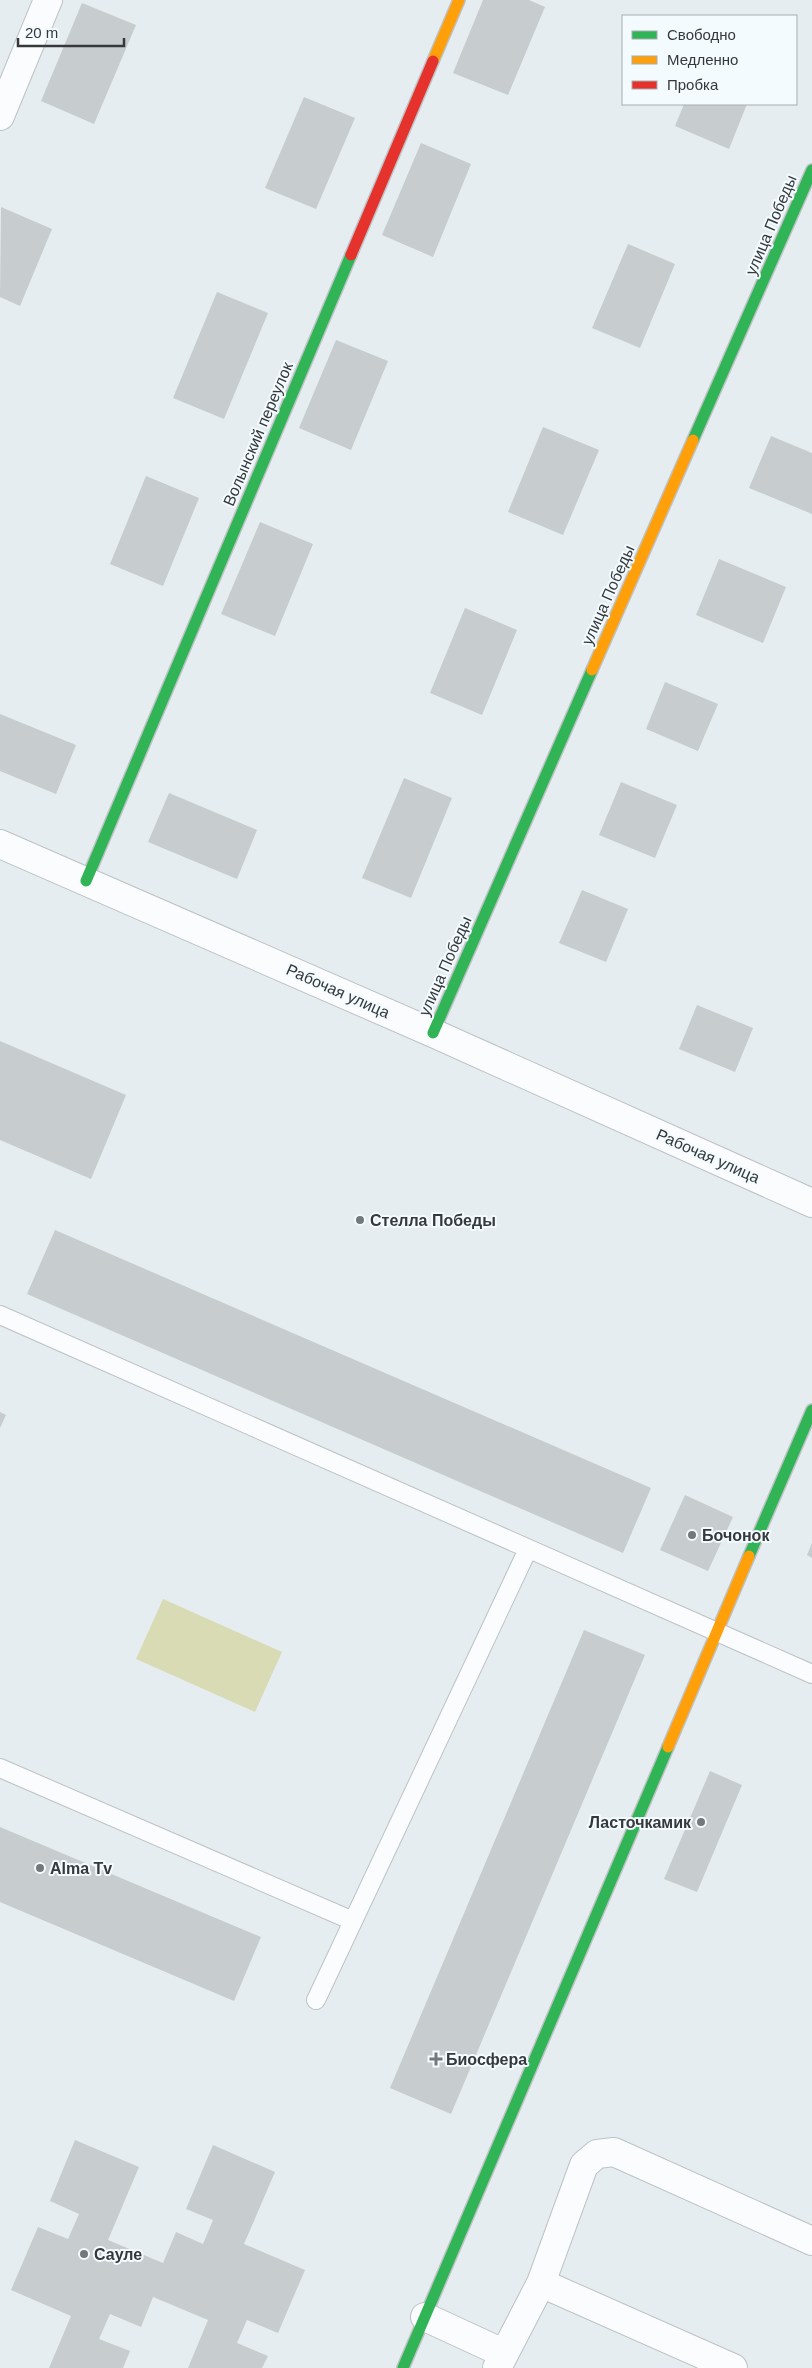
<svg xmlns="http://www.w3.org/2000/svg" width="812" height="2368" viewBox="0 0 812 2368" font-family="Arial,sans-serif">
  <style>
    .garden { fill: #d9dbb5 }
    .building { fill: #c7ccce }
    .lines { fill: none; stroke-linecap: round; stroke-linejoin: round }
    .lane-casing { stroke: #bdc2c5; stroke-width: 20 }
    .street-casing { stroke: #bdc2c5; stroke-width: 30 }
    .fast-casing { stroke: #bdc2c5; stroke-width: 14 }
    .slow-casing { stroke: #bdc2c5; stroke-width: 14 }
    .jam-casing { stroke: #bdc2c5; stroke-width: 14 }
    .lane { stroke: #fbfcfd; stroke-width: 18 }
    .street { stroke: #fbfcfd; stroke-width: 28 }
    .fast { stroke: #30b455; stroke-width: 11 }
    .slow { stroke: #ff9f0a; stroke-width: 11 }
    .jam { stroke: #e5322d; stroke-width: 11 }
    .poi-dot { fill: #73787b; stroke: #f3fbfe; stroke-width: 2 }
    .labels { text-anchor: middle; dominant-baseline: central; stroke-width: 4; stroke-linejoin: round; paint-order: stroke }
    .street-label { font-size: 16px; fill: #35393c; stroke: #f3fbfe }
    .poi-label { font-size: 16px; font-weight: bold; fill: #35393c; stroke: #f3fbfe; text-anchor: start }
  </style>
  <rect width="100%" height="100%" fill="#e6edf0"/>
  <path class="garden" d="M163,1599L282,1652L255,1712L136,1659Z"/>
  <path class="building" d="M483,0H529L545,7L508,95L453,73Z
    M82,3L136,25L94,124L41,101Z
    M304,97L355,118L316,209L265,188Z
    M684,104H747L729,149L675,126Z
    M421,143L471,164L433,257L382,235Z
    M1,207L52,229L20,306L0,297Z
    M628,244L675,264L640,348L592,328Z
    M217,292L268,313L224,419L173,398Z
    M336,340L388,361L351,450L299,428Z
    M543,427L599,450L563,535L508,512Z
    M771,436L812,453V514L749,488Z
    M146,476L199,498L163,586L110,564Z
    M260,522L313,544L275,636L221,614Z
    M719,559L786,587L763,643L696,615Z
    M465,608L517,630L482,715L430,693Z
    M665,682L718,704L698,751L646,729Z
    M0,714L76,745L56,794L0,771Z
    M404,778L452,798L411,898L362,878Z
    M621,782L677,805L655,858L599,835Z
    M169,793L257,830L237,879L148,842Z
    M582,890L628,909L606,962L559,943Z
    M697,1005L753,1028L735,1072L679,1049Z
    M0,1041L126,1095L91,1179L0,1140Z
    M55,1230L651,1488L623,1553L27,1294Z
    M0,1412L6,1415L0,1428Z
    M685,1495L733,1517L708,1571L660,1550Z
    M812,1543V1558L807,1555Z
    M584,1630L645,1655L451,2114L390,2088Z
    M710,1771L742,1785L697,1892L664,1879Z
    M0,1827L261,1937L234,2001L0,1902Z
    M75,2140L139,2167L108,2240L163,2263L176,2232L203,2244L213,2220L186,2209L213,2145L275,2172L244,2244L305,2270L278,2333L247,2320L237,2343L268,2356L262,2368H188L208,2320L153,2297L141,2327L110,2314L99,2339L130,2351L123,2368H49L71,2316L11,2290L38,2227L68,2239L79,2214L50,2201Z"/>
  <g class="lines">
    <defs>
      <path id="lane" d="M0,1315L812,1674
        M0,1768L353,1921
        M316,2000L528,1549"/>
      <path id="street" d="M0,116L48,0
        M0,844L433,1033L812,1203
        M541,2283L733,2368
        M425,2317L503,2353
        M497,2368L541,2283L584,2165L597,2154L614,2152L812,2241"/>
      <path id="fast" d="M693,440L812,170
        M86,881L351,255
        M433,1033L592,670
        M749,1556L812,1410
        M403,2368L668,1747"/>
      <path id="slow" d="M433,61L459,0
        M592,670L693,440
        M668,1747L749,1556"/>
      <path id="jam" d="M351,255L433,61"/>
    </defs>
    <use href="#lane" class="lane-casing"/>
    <use href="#street" class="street-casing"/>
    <use href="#fast" class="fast-casing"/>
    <use href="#slow" class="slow-casing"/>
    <use href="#jam" class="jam-casing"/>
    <use href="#lane" class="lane"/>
    <use href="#street" class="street"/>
    <use href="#fast" class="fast"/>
    <use href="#slow" class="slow"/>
    <use href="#jam" class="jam"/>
  </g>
  <g class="poi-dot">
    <circle cx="360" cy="1220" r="5"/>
    <circle cx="692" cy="1535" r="5"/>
    <circle cx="701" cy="1822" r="5"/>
    <circle cx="40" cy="1868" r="5"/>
    <path d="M433.5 2051.5h5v5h5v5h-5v5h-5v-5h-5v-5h5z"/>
    <circle cx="84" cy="2254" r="5"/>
  </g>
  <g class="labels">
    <g class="street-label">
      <text transform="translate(771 225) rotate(-67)">улица Победы</text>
      <text transform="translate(258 434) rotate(-67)">Волынский переулок</text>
      <text transform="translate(608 595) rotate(-66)">улица Победы</text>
      <text transform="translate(445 966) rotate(-66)">улица Победы</text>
      <text transform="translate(338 991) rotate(24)">Рабочая улица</text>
      <text transform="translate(708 1156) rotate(24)">Рабочая улица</text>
    </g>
    <g class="poi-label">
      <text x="370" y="1220">Стелла Победы</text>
      <text x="702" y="1535">Бочонок</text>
      <text x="691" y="1822" text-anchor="end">Ласточкамик</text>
      <text x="50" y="1868">Alma Tv</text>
      <text x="446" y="2059">Биосфера</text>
      <text x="94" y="2254">Сауле</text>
    </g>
  </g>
  <rect x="622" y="15" width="175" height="90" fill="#f3fbfe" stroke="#a7adb0"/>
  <rect x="632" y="31" width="25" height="8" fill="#30b455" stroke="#a7adb0"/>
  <text x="667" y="40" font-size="15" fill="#35393c">Свободно</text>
  <rect x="632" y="56" width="25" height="8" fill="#ff9f0a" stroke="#a7adb0"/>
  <text x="667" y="65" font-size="15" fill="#35393c">Медленно</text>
  <rect x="632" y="81" width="25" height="8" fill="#e5322d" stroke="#a7adb0"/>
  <text x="667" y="90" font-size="15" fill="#35393c">Пробка</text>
  <path d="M18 38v8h106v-8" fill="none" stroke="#35393c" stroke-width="2.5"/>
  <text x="25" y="38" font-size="15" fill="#35393c" stroke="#f3fbfe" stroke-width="4" paint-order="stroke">20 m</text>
</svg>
